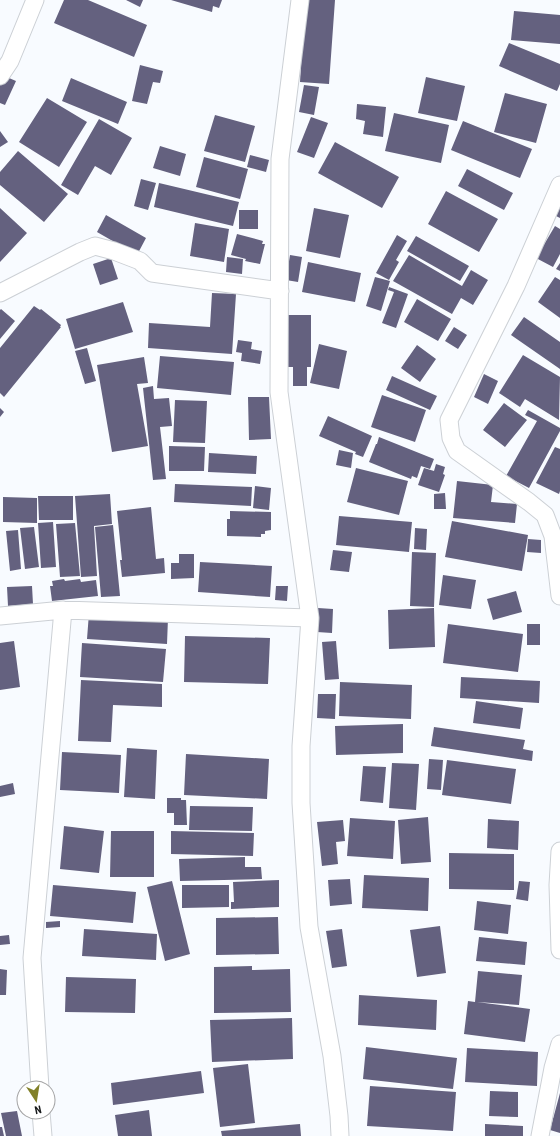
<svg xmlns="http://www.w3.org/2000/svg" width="560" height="1136" viewBox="0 0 560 1136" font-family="'Roboto Condensed',sans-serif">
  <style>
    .building { fill: #64617f }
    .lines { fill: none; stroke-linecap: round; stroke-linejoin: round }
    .minor-casing { stroke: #ccd0d5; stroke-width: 19 }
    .minor { stroke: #fff; stroke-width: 17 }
  </style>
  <rect width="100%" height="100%" fill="#f8fbff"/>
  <path class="building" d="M64,0H88L147,25L134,57L54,23Z
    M126,0H143L140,7Z
    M171,0H222L219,8L213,6L212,12Z
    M305,0H335L329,84L300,82Z
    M514,11L560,15V44L511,40Z
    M509,43L560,64V84L557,91L499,66Z
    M140,65L163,71L160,83L153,82L147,104L132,101Z
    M2,75L16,81L5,105L0,103V81Z
    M426,77L465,86L457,121L418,113Z
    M71,78L127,102L118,124L62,101Z
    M304,85L319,87L314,115L299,112Z
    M505,93L547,104L536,143L494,132Z
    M47,98L87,122L59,167L19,142Z
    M357,104L386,107L383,137L363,134L365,121L356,119Z
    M394,113L449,125L441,163L385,151Z
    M215,115L255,126L245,162L204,151Z
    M311,117L328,123L314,158L297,152Z
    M99,119L132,138L111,175L95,166L78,195L61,185Z
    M463,121L532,149L520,178L451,150Z
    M0,131L8,142L0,147Z
    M335,142L399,177L382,208L318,173Z
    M160,146L186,154L180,176L153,168Z
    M18,151L68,194L44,222L0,185V172Z
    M250,155L269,160L266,172L247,167Z
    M204,157L248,169L240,199L196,187Z
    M467,169L513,193L504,210L458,186Z
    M141,179L156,183L148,210L134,206Z
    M159,183L239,202L233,226L154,207Z
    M446,191L498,219L479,252L428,224Z
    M560,207V218L556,216Z
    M0,208L27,233L0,262Z
    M314,208L349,215L340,258L306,251Z
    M239,210H258V229H239Z
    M106,215L146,238L137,255L97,232Z
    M195,223L229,229L224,262L190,256Z
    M555,226L560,229V254L553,267L536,258Z
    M237,234L263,241L262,244H265L260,264L245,261L246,259L231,255Z
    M397,235L407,241L396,260L399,262L389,280L376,273Z
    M416,236L469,266L460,281L407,251Z
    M290,255L302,257L298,282L286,280Z
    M409,255L462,286L471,270L488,280L473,305L461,298L452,314L393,281Z
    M227,257L243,259L242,274L226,272Z
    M111,258L118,279L100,285L93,264Z
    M308,262L361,273L355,302L302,292Z
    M560,263V271L556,269Z
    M375,277L390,281L381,311L366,306Z
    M555,277L560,280V318L538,302Z
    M389,287L408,294L396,328L382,323L394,292L388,290Z
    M212,293L236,294L232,354L148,348L149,323L210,327Z
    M417,299L451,319L438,341L404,322Z
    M123,302L133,332L75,349L66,319Z
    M34,306L40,310L41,309L61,325L60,327H61L4,397L0,393V348Z
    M1,309L15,321L0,339V310Z
    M288,315H311V367H307V386H293V367H288Z
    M524,317L560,342V369L511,335Z
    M454,327L467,335L458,349L445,341Z
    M238,340L252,342L251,349L262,351L260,364L241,361L242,353L236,352Z
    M319,344L347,351L339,389L310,383Z
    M417,345L436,359L420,382L401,368Z
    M87,348L96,381L85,384L75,351Z
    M523,355L560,377L559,420L525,399L520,407L499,393Z
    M160,356L234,362L231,395L157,388Z
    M144,357L148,383L137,384L148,446L112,452L97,365Z
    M484,374L498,381L488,404L474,397Z
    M392,376L437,396L430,410L386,390Z
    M153,386L154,399L169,398L172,426L160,427L166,479L153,480L143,388Z
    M382,395L426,410L415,442L371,427Z
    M248,397H269L271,439L249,440Z
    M175,400L207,401L205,443L173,442Z
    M504,403L527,420L505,447L483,430Z
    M0,408L4,412L0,417Z
    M528,410L560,428V431L529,488L506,476L537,421L525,415Z
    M328,416L372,436L363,457L355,454L356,452L319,436Z
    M379,437L434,459L430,469L421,466L417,478L412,476L411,479L369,462L376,444H377Z
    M169,446L205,447L204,471H169Z
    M555,447L560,449V491L559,494L536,483Z
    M339,450L353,453L351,468L336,465Z
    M209,453L257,456L256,474L208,472Z
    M436,464L445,467L443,474L445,475L439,492L418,485L424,468L434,471Z
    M356,468L408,481L399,515L347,502Z
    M457,481L493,485L491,502L517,504L515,523L453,518Z
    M175,484L252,487L251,506L174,502Z
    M255,486L271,488L269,510L253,508Z
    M445,493L446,509H434V494Z
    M110,494L112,524L94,526L97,576L81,577L75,496Z
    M38,496H73V520H39Z
    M3,497L37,498V523L3,522Z
    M151,507L156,559L164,558L165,573L122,577L120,560H122L117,511Z
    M230,511L271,512V530L265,531V534H261V537L227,536V519H230Z
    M339,516L412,522L409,552L336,545Z
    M452,521L528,535L522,571L445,557Z
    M53,522L56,567L41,568L38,523Z
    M75,523L80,576L60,577L56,524Z
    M113,525L120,596L101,597L95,527Z
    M34,527L39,567L25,569L20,528Z
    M415,528L427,529L426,550L414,549Z
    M18,530L21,569L10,571L6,531Z
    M528,539L541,540V553L527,552Z
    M333,550L352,552L349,572L330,570Z
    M412,552L436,553L434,607L410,606Z
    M179,554H194V578L171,579V563H179Z
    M200,562L272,566L270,597L198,592Z
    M443,575L476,580L471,609L439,605Z
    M64,579L65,581L80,579L81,582L96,580L98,596L52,601L50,586H53L52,581Z
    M32,586L33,604L8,606L7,587Z
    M276,586H288L287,601L275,600Z
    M516,591L522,612L493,620L487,599Z
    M318,608L333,609L332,633L317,632Z
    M434,608L435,647L389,649L388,610Z
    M89,613L168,618L167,644L87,639Z
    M448,624L523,634L518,672L443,663Z
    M527,624H540V645H527Z
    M185,636L270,638L268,684L184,682Z
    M14,641L20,687L0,690V643Z
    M336,641L339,679L325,680L322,642Z
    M82,643L166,649L163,682L80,677Z
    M461,677L540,681L539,703L460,698Z
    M81,680L162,684V707L113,705L111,742L78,741Z
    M340,682L412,685L411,719L339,716Z
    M318,694H336L335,719L317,718Z
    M476,701L523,708L520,729L473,723Z
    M403,724V753L336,755L335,726Z
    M434,727L525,740L523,749L533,751L532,761L431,746Z
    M127,748L157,750L155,799L124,797Z
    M62,752L121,755L119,793L60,790Z
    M186,754L269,759L267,799L184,795Z
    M429,759L443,760L441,790L427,789Z
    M447,760L516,769L511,804L442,795Z
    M392,763L419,764L416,810L389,808Z
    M363,766L386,767L383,803L360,801Z
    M13,783L15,794L0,797V786Z
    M167,798H181V800H186L187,825H174V813H167Z
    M190,806L253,807L252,831L189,830Z
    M428,817L431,862L401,864L398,820Z
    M350,818L395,821L393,859L347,856Z
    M488,819L519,821L518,850L487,848Z
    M343,820L345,841L336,842L338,864L322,866L317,822Z
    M64,826L104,831L99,873L60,869Z
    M111,831H154V877H110Z
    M171,831L254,833L253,856L171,854Z
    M449,853L514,854V890L449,889Z
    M245,857V867H261L262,879L180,881L179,859Z
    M364,875L429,878L428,911L362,908Z
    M350,879L352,904L330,906L328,880Z
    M279,880V907L231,909V902H234L233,882Z
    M172,881L190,954L165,961L147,887Z
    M519,881L530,882L528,901L516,899Z
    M53,885L136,892L133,923L50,916Z
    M182,885H229V907L182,908Z
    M477,901L511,905L508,934L474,930Z
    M278,917L279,954L216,955V918Z
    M60,921V927L46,928V922Z
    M440,926L446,973L417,977L410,930Z
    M84,929L157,934L156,960L82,956Z
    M342,929L347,966L332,968L326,931Z
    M9,935L10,944L0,945V936Z
    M479,937L527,942L525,965L476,961Z
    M252,966V970L290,969L291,1012L214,1013V967Z
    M0,969L7,970L6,995H0Z
    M478,971L522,975L519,1005L477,1002L530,1009L525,1042L464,1034L468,1001L475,1002Z
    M66,977L136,979L135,1013L65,1012Z
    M359,995L437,1000L436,1030L358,1025Z
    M292,1018L293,1059L212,1062L210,1020Z
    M366,1047L457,1058L453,1089L363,1079Z
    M467,1048L538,1052L537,1086L465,1082Z
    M248,1064L255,1123L220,1127L213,1068Z
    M201,1071L204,1093L113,1105L111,1083Z
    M370,1086L456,1092L453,1131L367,1126Z
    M490,1091L518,1092V1117L489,1116Z
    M560,1093V1133L550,1130Z
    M149,1110L152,1136H118L115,1115Z
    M17,1111L22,1136H6L1,1113Z
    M300,1124L301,1136H222L221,1131Z
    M485,1124L523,1126V1136H485Z
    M0,1127H2L4,1136H0Z"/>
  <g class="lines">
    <defs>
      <path id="minor" d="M300,0L280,159L279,392L310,618L301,746V803L309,927L332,1056L339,1116L340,1136
        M0,76L10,61L35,0
        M560,185L516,286L449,420L451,438L457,451L529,502L545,515L553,536L560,596
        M0,293L80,252L95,246L114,251L140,261L152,273L280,291
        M0,616L63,610L310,618
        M560,851L558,885L560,950
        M40,1088L32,958L63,610
        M41,1112L43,1136
        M540,1136L553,1068L560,1044"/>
    </defs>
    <use href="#minor" class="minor-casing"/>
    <use href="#minor" class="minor"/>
  </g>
  <g transform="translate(36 1100) rotate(168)"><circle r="19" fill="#ffffff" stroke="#a3a3a4"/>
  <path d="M0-3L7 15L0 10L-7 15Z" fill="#818028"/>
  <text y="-6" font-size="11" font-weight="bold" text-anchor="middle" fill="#181a1b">N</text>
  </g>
</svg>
